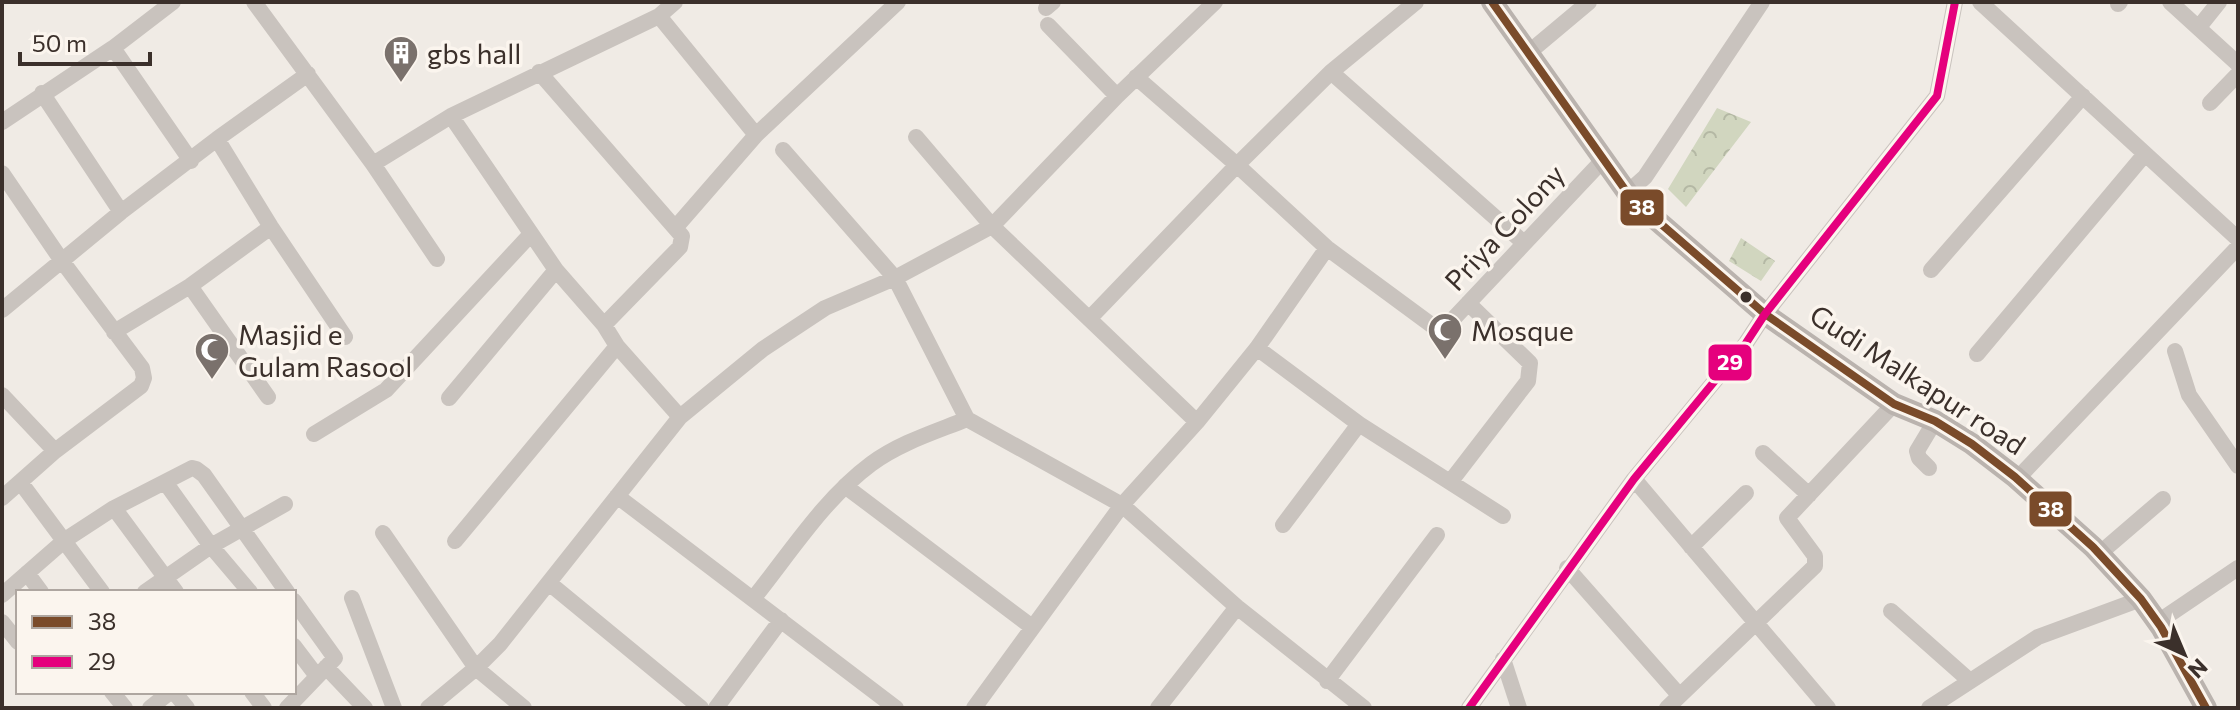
<svg xmlns="http://www.w3.org/2000/svg" width="2240" height="710" viewBox="0 0 2240 710" font-family="Commissioner,sans-serif">
  <style>
    .forest { fill: url(#forest-crowns) }
    .lines { fill: none; stroke-linecap: round; stroke-linejoin: round }
    .street { stroke: #c9c3be; stroke-width: 16 }
    .secondary { stroke: #bab3ae; stroke-width: 22 }
    .bus-1-casing { stroke: #fbf5ee; stroke-width: 14 }
    .bus-2-casing { stroke: #fbf5ee; stroke-width: 14 }
    .bus-1 { stroke: #7a4b2a; stroke-width: 8 }
    .bus-2 { stroke: #e5007d; stroke-width: 8 }
    .bus-dot { fill: #3b302b; stroke: #fbf5ee; stroke-width: 3 }
    .labels { text-anchor: middle; dominant-baseline: central; stroke-width: 7; stroke-linejoin: round; paint-order: stroke }
    .poi-label { font-size: 28px; fill: #3b302b; stroke: #fbf5ee; text-anchor: start }
    .street-label { font-size: 28px; fill: #3b302b; stroke: #fbf5ee }
    .line-badge { stroke: #fbf5ee; stroke-width: 3 }
    .badge-label { font-size: 22px; text-anchor: middle; font-weight: bold; fill: #fff }
  </style>
  <defs>
    <pattern id="forest-crowns" width="20" height="18" patternUnits="userSpaceOnUse" patternTransform="scale(2)"><rect width="20" height="18" fill="#d1d6bf"/><path d="M2 6a3 3 0 1 1 6 0M12 15a3 3 0 1 1 6 0" fill="none" stroke="#b4b8a4"/></pattern>
  </defs>
  <rect width="100%" height="100%" fill="#f0ebe5"/>
  <path class="forest" d="M1717,108L1751,122L1686,207L1668,189Z
    M1741,238L1775,261L1761,281L1729,261Z"/>
  <g class="lines">
    <path class="street" d="M254,2L373,164L451,116L659,16L675,2
      M1980,2L2238,239
      M2170,2L2238,64
      M2118,4L2120,2
      M1046,8L1053,2
      M659,16L756,135
      M1048,25L1117,96
      M2199,27L2219,2
      M113,48L191,161
      M1527,54L1589,2
      M539,72L682,236L680,247L604,325
      M1331,72L1524,243
      M1136,77L1237,165L1327,248L1441,332L1604,159
      M42,93L121,212
      M2210,103L2238,74
      M451,116L556,270L604,325L617,346L680,417
      M2,122L113,48L173,2
      M916,137L992,226L1197,422
      M217,139L308,74
      M783,150L895,278L967,419L1122,505L1237,607L1364,708
      M373,164L437,259
      M2,173L62,261L142,368L144,378L141,386L55,451L2,498
      M1627,193L1645,177L1762,2
      M676,227L756,135L898,2
      M1931,270L2083,96
      M190,286L268,397
      M2,310L121,212L217,139L271,227L345,337
      M1090,318L1237,165L1331,72L1416,2
      M114,332L190,286L271,227
      M1257,348L1359,424L1503,516
      M2175,351L2189,395L2238,466
      M1977,354L2145,154
      M2,395L55,451
      M449,398L556,270
      M314,434L386,390L531,234
      M1763,453L1809,495
      M1929,468L1919,458L1917,451L1935,421
      M1634,479L1828,708
      M2017,479L2238,247
      M1451,481L1528,381L1530,363L1468,303
      M165,482L211,546L250,592
      M21,483L102,592
      M845,486L1032,627
      M617,496L896,708
      M114,508L176,592
      M1283,525L1359,424
      M383,533L476,668L524,708
      M455,541L617,346
      M1691,547L1746,493
      M2099,554L2163,499
      M1567,568L1679,695
      M27,573L41,592
      M549,583L701,708
      M145,592L211,546L285,504
      M2,595L65,540L114,508L192,468L196,469L204,475L287,592
      M352,598L394,708
      M753,599C790,553 824,499 871,464C899,443 935,432 967,419
      M1891,611L1970,681
      M2,622L18,642
      M2158,622L2238,568
      M294,646L316,675
      M1503,659L1519,708
      M326,667L365,708
      M1327,681L1437,535
      M112,692L125,708
      M174,692L187,708
      M252,692L264,708
      M150,708L170,692
      M287,708L335,658L294,601
      M428,708L476,668L500,644L680,417L763,349L825,308L895,278L992,226L1117,96L1215,2
      M716,708L781,620
      M974,708L1122,505L1197,422L1257,348L1327,248
      M1158,708L1237,607
      M1469,708L1634,479L1746,343L1765,314L1937,96L1955,2
      M1667,708L1815,566V556L1787,518L1894,404
      M1929,708L2038,637L2141,599"/>
    <path class="secondary" d="M1492,2L1631,198L1765,314L1894,404L1935,421L1972,444L2015,477L2093,547L2141,599L2161,627L2206,708"/>
    <defs>
      <path id="bus-1" d="M1492,2L1631,198L1765,314L1894,404L1935,421L1972,444L2015,477L2093,547L2141,599L2161,627L2206,708"/>
      <path id="bus-2" d="M1469,708L1634,479L1746,343L1765,314L1937,96L1955,2"/>
    </defs>
    <use href="#bus-1" class="bus-1-casing"/>
    <use href="#bus-2" class="bus-2-casing"/>
    <use href="#bus-1" class="bus-1"/>
    <use href="#bus-2" class="bus-2"/>
  </g>
  <defs>
    <symbol id="building-pin" viewBox="-11 -11 22 30"><path d="M0 17L-7.5 6A9.5 9.5 0 1 1 7.5 6Z" fill="#7a716c" stroke="#fbf5ee"/><path d="M-4-6H4V6H1V3H-1V6H-4ZM-2.5-4.3h1.7v1.8h-1.7ZM.8-4.3h1.7v1.8H.8ZM-2.5-1h1.7V.8h-1.7ZM.8-1h1.7V.8H.8Z" fill="#fff"/></symbol>
    <symbol id="mosque-pin" viewBox="-11 -11 22 30"><path d="M0 17L-7.5 6A9.5 9.5 0 1 1 7.5 6Z" fill="#7a716c" stroke="#fbf5ee"/><path d="M3.5-4.9A6 6 0 1 0 3.5 4.9A5 5 0 1 1 3.5-4.9Z" fill="#fff"/></symbol>
  </defs>
  <g fill-rule="evenodd">
    <use href="#building-pin" x="381" y="33" width="40" height="54"/>
    <use href="#mosque-pin" x="1425" y="310" width="40" height="54"/>
    <use href="#mosque-pin" x="192" y="330" width="40" height="54"/>
  </g>
  <circle class="bus-dot" cx="1746" cy="297" r="7"/>
  <g class="labels">
    <g class="poi-label">
      <text x="427" y="53">gbs hall</text>
      <text x="1471" y="330">Mosque</text>
      <text x="238" y="334">Masjid e<tspan x="238" dy="32">Gulam Rasool</tspan></text>
    </g>
    <g class="street-label">
      <text transform="translate(1504 227) rotate(-47)">Priya Colony</text>
      <text transform="translate(1918 379) rotate(33)">Gudi Malkapur road</text>
    </g>
  </g>
  <g class="line-badge">
    <rect x="1619" y="188" width="46" height="39" rx="8" fill="#7a4b2a"/>
    <rect x="1707" y="343" width="46" height="39" rx="8" fill="#e5007d"/>
    <rect x="2028" y="490" width="45" height="38" rx="8" fill="#7a4b2a"/>
  </g>
  <g class="badge-label">
    <text x="1642" y="215">38</text>
    <text x="1730" y="370">29</text>
    <text x="2051" y="517">38</text>
  </g>
  <rect width="2240" height="710" fill="none" stroke="#3b302b" stroke-width="8"/>
  <rect x="16" y="590" width="280" height="104" fill="#fbf5ee" stroke="#aea6a0" stroke-width="2"/>
  <rect x="32" y="616" width="40" height="12" fill="#7a4b2a" stroke="#aea6a0" stroke-width="2"/>
  <text x="88" y="630" font-size="24" fill="#3b302b">38</text>
  <rect x="32" y="656" width="40" height="12" fill="#e5007d" stroke="#aea6a0" stroke-width="2"/>
  <text x="88" y="670" font-size="24" fill="#3b302b">29</text>
  <g transform="translate(2184 654) rotate(136)" stroke="#fbf5ee" stroke-width="6" paint-order="stroke">
  <path d="M0-6L14 30L0 20L-14 30Z" fill="#3b302b"/>
  <text y="-12" font-size="22" font-weight="bold" text-anchor="middle" fill="#3b302b">N</text>
  </g>
  <path d="M20 52v12h130v-12" fill="none" stroke="#3b302b" stroke-width="4"/>
  <text x="32" y="52" font-size="24" fill="#3b302b" stroke="#fbf5ee" stroke-width="6" paint-order="stroke">50 m</text>
</svg>
